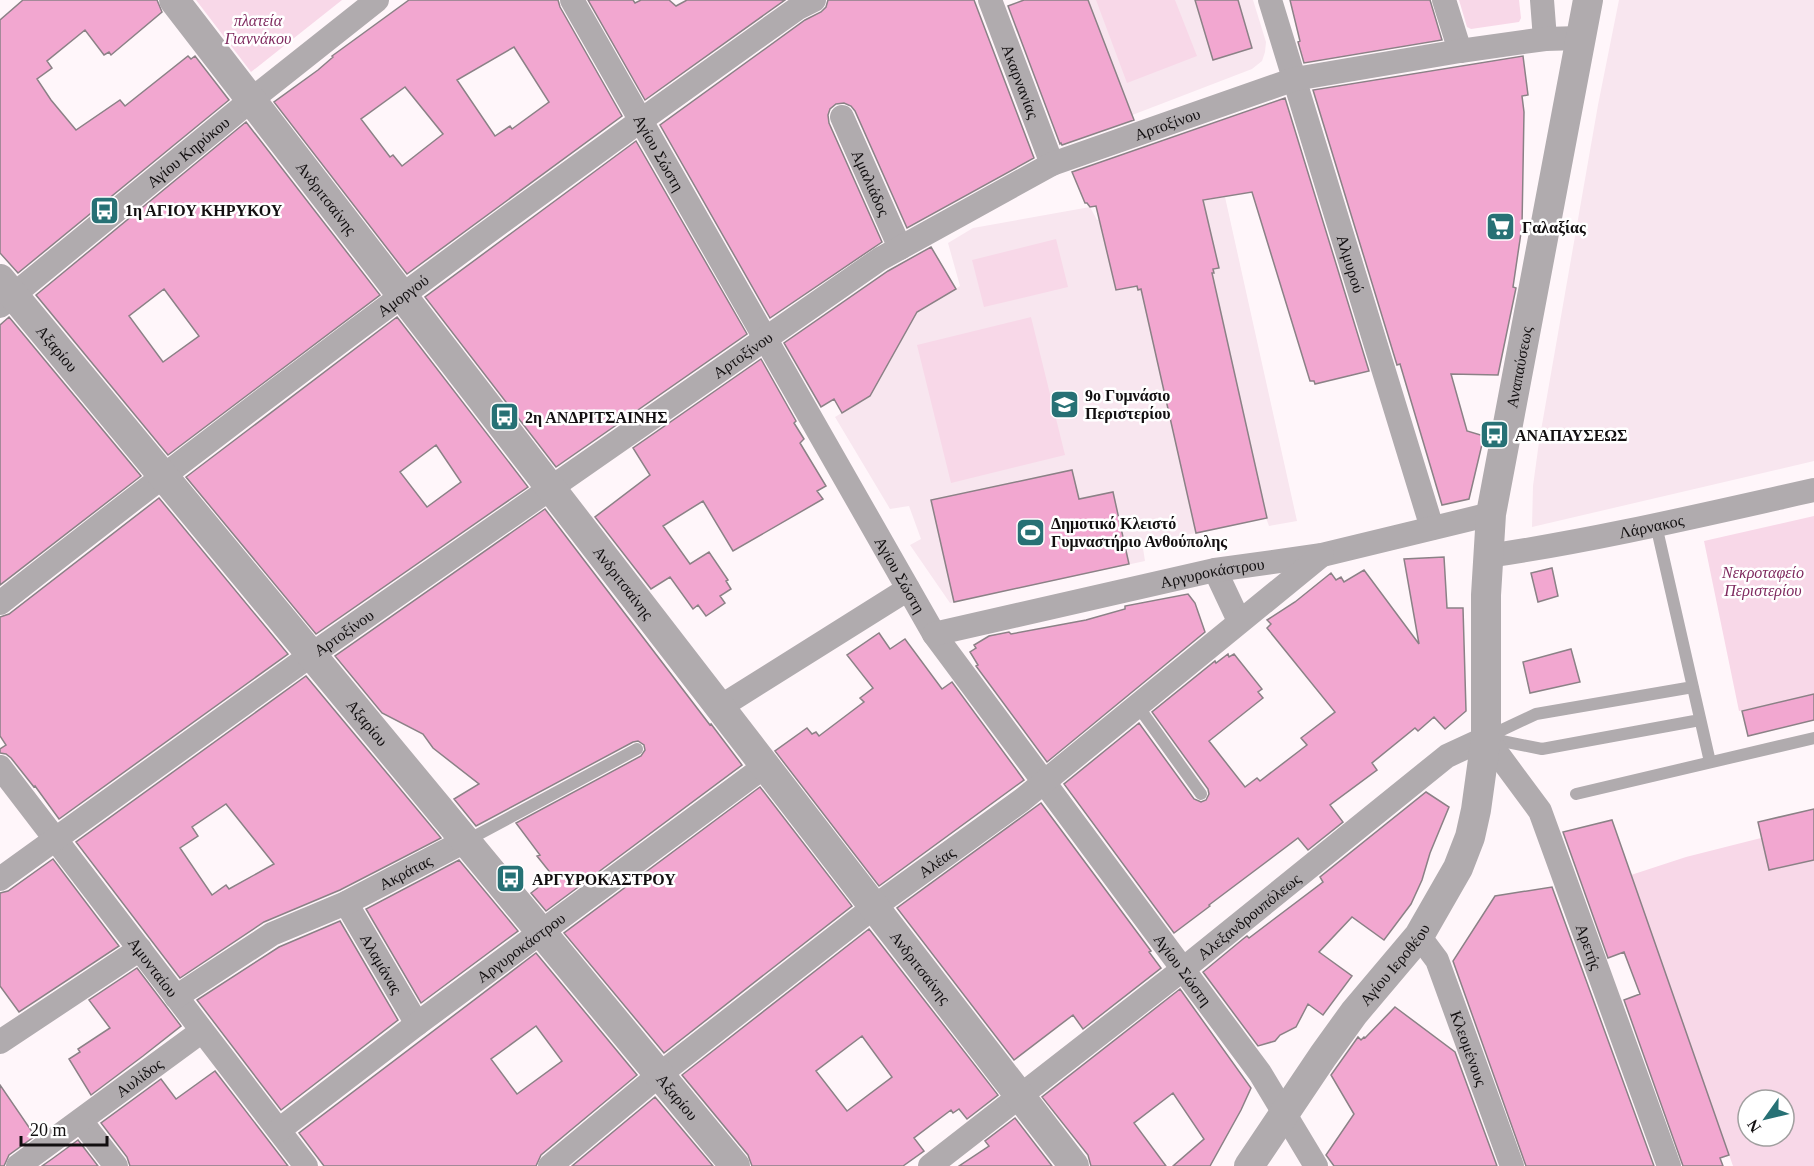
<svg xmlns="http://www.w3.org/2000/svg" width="1814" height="1166" viewBox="0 0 1814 1166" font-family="Georgia,serif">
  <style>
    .built { fill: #f8e6ef }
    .green { fill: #f8d8e8; fill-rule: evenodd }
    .building { fill: #f2a7d0; stroke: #8b8186; stroke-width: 1.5; fill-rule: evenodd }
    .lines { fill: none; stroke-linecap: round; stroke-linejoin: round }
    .service { stroke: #b0abae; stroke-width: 12 }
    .minor { stroke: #b0abae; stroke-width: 24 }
    .tertiary { stroke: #b0abae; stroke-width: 30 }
    .labels { text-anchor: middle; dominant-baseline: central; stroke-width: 5; stroke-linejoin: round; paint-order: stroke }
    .park-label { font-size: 16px; font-style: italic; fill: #7f2a5f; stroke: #fff }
    .street-label { font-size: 16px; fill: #120f10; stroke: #fff }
    .poi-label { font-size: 16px; font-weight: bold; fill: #120f10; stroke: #fff; text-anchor: start }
  </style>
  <rect width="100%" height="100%" fill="#fff6fa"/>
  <path class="built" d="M1024,0H1253L1266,42L1265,52L1262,61L1252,69L1062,142Z
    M1619,0H1814V461L1532,527L1533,486L1539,442L1598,105Z
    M1225,197L1297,521L1269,526L1266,518L1196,533L1142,542L1145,561L950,603L910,545L921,539L909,506L890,509L835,417L870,396L913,315L960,286L948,243L973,228L1090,207L1097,220Z"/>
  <path class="green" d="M196,0H342L251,72Z
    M1096,0H1175L1197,56L1127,83Z
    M1459,0H1519L1521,18L1519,22L1471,29L1467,27Z
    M1056,239L1068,287L984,307L972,260Z
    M1031,317L1065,455L951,483L917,345Z
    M1814,516V708L1811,695L1739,711L1704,541Z
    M1814,833V1166H1733L1631,875L1686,857L1761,838L1763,845ZM1748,1100H1784V1136H1748Z"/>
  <path class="building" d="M23,0H157L162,12L111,55L109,52L104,55L85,30L47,61L52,68L37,79L51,100L76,130L120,100L125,106L188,56L191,59L195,56L229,100L18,273L0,253V20Z
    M409,0H558L560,7L622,116L407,274L274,102L318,70L333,57L332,56ZM514,47L549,102L512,129L510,126L495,136L457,80ZM405,87L443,134L402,166L393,155L390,157L361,119Z
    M588,0H633L635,3L641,0H669L676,6L687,0H785L645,100Z
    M828,0H974L1034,158L907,228L855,111L851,106L844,103L836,104L830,109L828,115L829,123L882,242L770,318L660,125L805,20L821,12L826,7Z
    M1024,0H1088L1134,120L1062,145L1061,143L1060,144L1008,6Z
    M1195,0H1238L1252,48L1213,60Z
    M1290,0H1430L1442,40L1304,63L1298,42L1300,41Z
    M1523,56L1528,95L1522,96L1524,112L1522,226L1513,287L1516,288L1498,375L1451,374L1467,431L1484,436L1469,499L1442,505L1400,364L1397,365L1313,90Z
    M1285,98L1369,371L1315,384L1314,381H1310L1252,192L1203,200L1219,268L1213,269L1214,273H1212L1267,518L1196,533L1141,289L1138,290L1137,286L1116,290L1096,206L1090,207L1087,203H1085L1072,172Z
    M246,122L380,295L168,455L36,295ZM164,289L199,336L163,362L129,316Z
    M636,141L747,334L556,467L425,297Z
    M931,247L956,289L917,312L870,396L842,413L834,399L821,407L784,343L888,271Z
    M9,317L141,476L0,585V325Z
    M397,317L528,487L316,634L186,477ZM436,445L461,482L427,507L400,472Z
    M761,359L796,421L794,423L804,439L800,443L826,486L817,491L823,499L733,551L703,501L663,526L690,564L709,552L728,580L726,581L731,589L720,596L725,603L706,616L698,605L693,609L670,577L651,589L595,517L650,475L633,448Z
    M1072,470L1079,499L1113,492L1129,564L954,602L931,500Z
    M159,498L288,654L59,819L35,786L34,787L11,758L6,754L0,753V749L6,745L0,736V617L9,614Z
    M545,509L710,725L711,724L742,765L546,911L531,893L553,876L537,856L540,855L516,823L641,756L645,750L644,745L638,741L633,742L476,826L454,799L479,784L433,748L423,734L382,713L335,656Z
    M1444,557L1447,608H1463L1466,711L1445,729L1434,717L1418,731L1415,728L1372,763L1377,770L1330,805L1343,822L1308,850L1298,838L1209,905L1210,906L1174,933L1064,784L1139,723L1194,799L1201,802L1206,800L1209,794L1208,789L1152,712L1215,661L1216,663L1228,654L1229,657L1234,654L1262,689L1258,692L1263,698L1209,741L1245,787L1257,778L1260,781L1307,745L1301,738L1335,712L1267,628L1271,624L1267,620L1295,602L1331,573L1336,580L1341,577L1344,582L1364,570L1419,644L1404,559Z
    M1552,568L1558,596L1538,602L1531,573Z
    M1188,594L1195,603L1205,632L1047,762L976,666L978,665L970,652L976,648L974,645L989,636L1009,632L1011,634L1086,620L1125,609V606Z
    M879,633L890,649L905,639L942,689L952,682L1024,780L879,886L775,751L807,728L812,734L816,732L819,736L864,702L860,698L873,688L847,655Z
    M1571,649L1580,682L1530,693L1523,662Z
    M306,676L441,838L340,890L264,922L180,978L76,842ZM226,804L274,864L229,889L226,885L212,895L180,848L198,836L192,827Z
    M1814,694V720L1748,736L1742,711Z
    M760,787L852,906L664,1053L564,933Z
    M1426,792L1449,807L1430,853L1422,880L1411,904L1384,940L1352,917L1319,952L1352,976L1323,1015L1308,1004L1296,1027L1280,1035L1275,1041L1258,1046L1203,972L1243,939L1247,936L1249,938L1323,882L1320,877Z
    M1041,803L1151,951L1149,952L1161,968L1083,1029L1073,1015L1014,1060L897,908Z
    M1814,809V860L1769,870L1758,822Z
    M1612,820L1729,1155L1720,1158L1723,1166H1683L1624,1000L1640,994L1624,952L1608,958L1563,832Z
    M53,859L119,946L19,1012L0,986V893L8,891Z
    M459,860L518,931L421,1003L366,909Z
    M1552,887L1654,1166H1526L1453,961L1495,896Z
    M340,921L398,1020L281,1110L197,1000L279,947Z
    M869,929L998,1095L967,1119L959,1109L953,1113L951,1110L914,1138L924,1151L903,1166H752L748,1155L682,1075ZM862,1036L892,1077L847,1111L816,1071Z
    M536,953L637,1075L541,1155L536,1166H324L299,1133ZM536,1026L562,1061L517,1094L491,1059Z
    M137,968L181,1026L143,1056L91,1095L69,1059L80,1052L78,1049L110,1028L89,1000Z
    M1180,989L1251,1088L1241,1110L1210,1166H1173L1204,1139L1173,1093L1134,1123L1166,1166H1091L1088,1155L1042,1097Z
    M1395,1007L1455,1052L1497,1166H1334L1326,1155L1354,1114L1331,1075L1358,1037L1361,1040L1364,1037L1365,1038Z
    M215,1071L288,1166H130L127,1157L101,1123L161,1079L176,1099Z
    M0,1085L35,1136L9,1155L4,1166H0Z
    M655,1097L713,1166H572Z
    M1015,1118L1052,1166H959L989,1146L985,1141Z
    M78,1140L98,1166H42L52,1159Z"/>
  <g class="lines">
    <path class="service" d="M1656,525L1710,762
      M1137,705L1201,794
      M1487,737L1536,714L1693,687
      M1487,738L1542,749L1700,720
      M1576,794L1814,738
      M466,841L637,749"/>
    <g class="minor">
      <path id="s1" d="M572,0L934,634L1260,1073L1316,1166"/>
      <path id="s2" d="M990,0L1052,164"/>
      <path id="s3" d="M1270,0L1432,528"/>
      <path d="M1444,0L1460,51"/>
      <path d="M1542,0L1545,39"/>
      <path id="s4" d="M842,117L900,248"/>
      <path id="s5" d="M0,306L251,100L377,0"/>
      <path id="s6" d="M1488,556C1597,540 1706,514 1814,490"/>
      <path d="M1215,570L1239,621"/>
      <path id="s7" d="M0,603C261,398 527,200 798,8L814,0"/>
      <path id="s8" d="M934,634L1215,570L1322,555L1491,514"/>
      <path d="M720,707L908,589"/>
      <path id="s9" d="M0,767L306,1166"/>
      <path id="s10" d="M0,879L311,655L880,259L1052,164L1295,79L1460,51L1545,39L1580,38"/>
      <path id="s11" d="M346,903L417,1024"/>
      <path id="s12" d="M1419,936L1437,960L1512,1166"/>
      <path id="s13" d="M176,997L272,934L346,903L465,841"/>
      <path d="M0,1042L140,949"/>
      <path d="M81,1121L116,1166"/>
      <path id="s14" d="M279,1130L417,1024L765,766"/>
      <path id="s15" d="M18,1166L202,1031"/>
      <path id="s16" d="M550,1166L659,1075L874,907L1022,800L1322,555"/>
      <path id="s17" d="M930,1166L1182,970L1447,756L1486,738L1540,811L1669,1166"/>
    </g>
    <g class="tertiary">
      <path id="s18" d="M174,0L1074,1166"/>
      <path id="s19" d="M0,279L735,1166"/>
      <path id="s20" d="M1249,1166L1323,1056L1354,1013L1419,936L1458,868L1470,837L1476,810L1486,738V595L1491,514L1588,0"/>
    </g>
  </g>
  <defs>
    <symbol id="bus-square" viewBox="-11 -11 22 22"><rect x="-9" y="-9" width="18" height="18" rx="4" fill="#277175" stroke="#fff"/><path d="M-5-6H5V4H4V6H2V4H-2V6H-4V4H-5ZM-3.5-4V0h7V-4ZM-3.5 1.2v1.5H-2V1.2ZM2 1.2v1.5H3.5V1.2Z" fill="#fff"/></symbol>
    <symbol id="supermarket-square" viewBox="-11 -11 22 22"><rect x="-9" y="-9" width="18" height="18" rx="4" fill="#277175" stroke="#fff"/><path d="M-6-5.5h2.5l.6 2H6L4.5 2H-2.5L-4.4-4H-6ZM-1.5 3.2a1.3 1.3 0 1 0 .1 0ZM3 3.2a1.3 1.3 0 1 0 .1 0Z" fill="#fff"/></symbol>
    <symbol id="school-square" viewBox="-11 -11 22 22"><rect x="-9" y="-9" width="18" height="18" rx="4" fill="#277175" stroke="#fff"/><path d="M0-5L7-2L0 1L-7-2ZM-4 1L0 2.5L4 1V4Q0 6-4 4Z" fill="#fff"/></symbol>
    <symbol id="stadium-square" viewBox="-11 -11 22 22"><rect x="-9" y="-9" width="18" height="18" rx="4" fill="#277175" stroke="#fff"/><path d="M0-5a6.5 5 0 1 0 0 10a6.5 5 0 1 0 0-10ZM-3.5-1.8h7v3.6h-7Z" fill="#fff"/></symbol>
  </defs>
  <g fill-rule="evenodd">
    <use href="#bus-square" x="88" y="194" width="33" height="33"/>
    <use href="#supermarket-square" x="1484" y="210" width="33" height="33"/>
    <use href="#school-square" x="1048" y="388" width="33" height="33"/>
    <use href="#bus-square" x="488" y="400" width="33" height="33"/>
    <use href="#bus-square" x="1478" y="418" width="33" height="33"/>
    <use href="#stadium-square" x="1014" y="516" width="33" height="33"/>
    <use href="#bus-square" x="494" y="862" width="33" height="33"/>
  </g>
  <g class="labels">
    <g class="park-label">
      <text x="258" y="20">πλατεία<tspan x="258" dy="18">Γιαννάκου</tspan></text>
      <text x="1763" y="572">Νεκροταφείο<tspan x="1763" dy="18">Περιστερίου</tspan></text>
    </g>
    <g class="street-label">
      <text stroke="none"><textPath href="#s2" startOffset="87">Ακαρνανίας</textPath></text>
      <text stroke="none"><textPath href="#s10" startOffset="1395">Αρτοξίνου</textPath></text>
      <text stroke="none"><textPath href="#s5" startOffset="243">Αγίου Κηρύκου</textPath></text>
      <text stroke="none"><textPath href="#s1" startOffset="176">Αγίου Σώστη</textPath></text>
      <text stroke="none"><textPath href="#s4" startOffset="72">Αμαλιάδος</textPath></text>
      <text stroke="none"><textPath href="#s18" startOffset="250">Ανδριτσαίνης</textPath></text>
      <text stroke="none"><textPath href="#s3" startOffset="276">Αλμυρού</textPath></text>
      <text stroke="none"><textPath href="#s7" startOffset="507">Αμοργού</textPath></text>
      <text stroke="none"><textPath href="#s19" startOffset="90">Αξαρίου</textPath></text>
      <text stroke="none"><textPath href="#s10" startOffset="909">Αρτοξίνου</textPath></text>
      <text stroke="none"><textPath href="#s20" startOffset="872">Αναπαύσεως</textPath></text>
      <text stroke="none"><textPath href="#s6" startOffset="166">Λάρνακος</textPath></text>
      <text stroke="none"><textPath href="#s8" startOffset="285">Αργυροκάστρου</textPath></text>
      <text stroke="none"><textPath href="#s1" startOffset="662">Αγίου Σώστη</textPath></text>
      <text stroke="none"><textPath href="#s18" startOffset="736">Ανδριτσαίνης</textPath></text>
      <text stroke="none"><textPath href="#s10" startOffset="423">Αρτοξίνου</textPath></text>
      <text stroke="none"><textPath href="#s19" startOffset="576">Αξαρίου</textPath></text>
      <text stroke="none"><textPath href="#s16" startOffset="492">Αλέας</textPath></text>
      <text stroke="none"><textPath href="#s13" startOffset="262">Ακράτας</textPath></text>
      <text stroke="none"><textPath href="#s17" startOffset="405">Αλεξανδρουπόλεως</textPath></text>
      <text stroke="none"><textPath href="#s17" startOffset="938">Αρετής</textPath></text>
      <text stroke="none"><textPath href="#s14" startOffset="303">Αργυροκάστρου</textPath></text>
      <text stroke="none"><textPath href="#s20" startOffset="249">Αγίου Ιεροθέου</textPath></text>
      <text stroke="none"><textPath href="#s11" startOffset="70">Αλαμάνας</textPath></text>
      <text stroke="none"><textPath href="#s9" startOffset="252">Αμυνταίου</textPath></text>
      <text stroke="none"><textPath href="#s18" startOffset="1222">Ανδριτσαίνης</textPath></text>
      <text stroke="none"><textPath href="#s1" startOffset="1148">Αγίου Σώστη</textPath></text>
      <text stroke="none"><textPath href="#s12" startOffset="124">Κλεομένους</textPath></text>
      <text stroke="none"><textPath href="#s15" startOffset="150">Αυλίδος</textPath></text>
      <text stroke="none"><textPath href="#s19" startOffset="1062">Αξαρίου</textPath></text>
    </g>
    <g class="poi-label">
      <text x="125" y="210">1η ΑΓΙΟΥ ΚΗΡΥΚΟΥ</text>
      <text x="1522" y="227">Γαλαξίας</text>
      <text x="1085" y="395">9ο Γυμνάσιο<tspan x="1085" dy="18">Περιστερίου</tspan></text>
      <text x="525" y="417">2η ΑΝΔΡΙΤΣΑΙΝΗΣ</text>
      <text x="1515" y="435">ΑΝΑΠΑΥΣΕΩΣ</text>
      <text x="1051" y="523">Δημοτικό Κλειστό<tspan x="1051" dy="18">Γυμναστήριο Ανθούπολης</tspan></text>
      <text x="532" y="879">ΑΡΓΥΡΟΚΑΣΤΡΟΥ</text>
    </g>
  </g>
  <g transform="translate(1766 1118) rotate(236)"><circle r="28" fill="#ffffff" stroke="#a09f9f" stroke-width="1.5"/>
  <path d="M0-4.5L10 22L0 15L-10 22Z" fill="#277175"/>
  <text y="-9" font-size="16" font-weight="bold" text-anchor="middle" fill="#120f10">N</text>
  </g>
  <path d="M21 1136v9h86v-9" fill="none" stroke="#120f10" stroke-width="3"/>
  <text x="30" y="1136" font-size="18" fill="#120f10" stroke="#ffffff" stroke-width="4.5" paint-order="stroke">20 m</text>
</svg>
